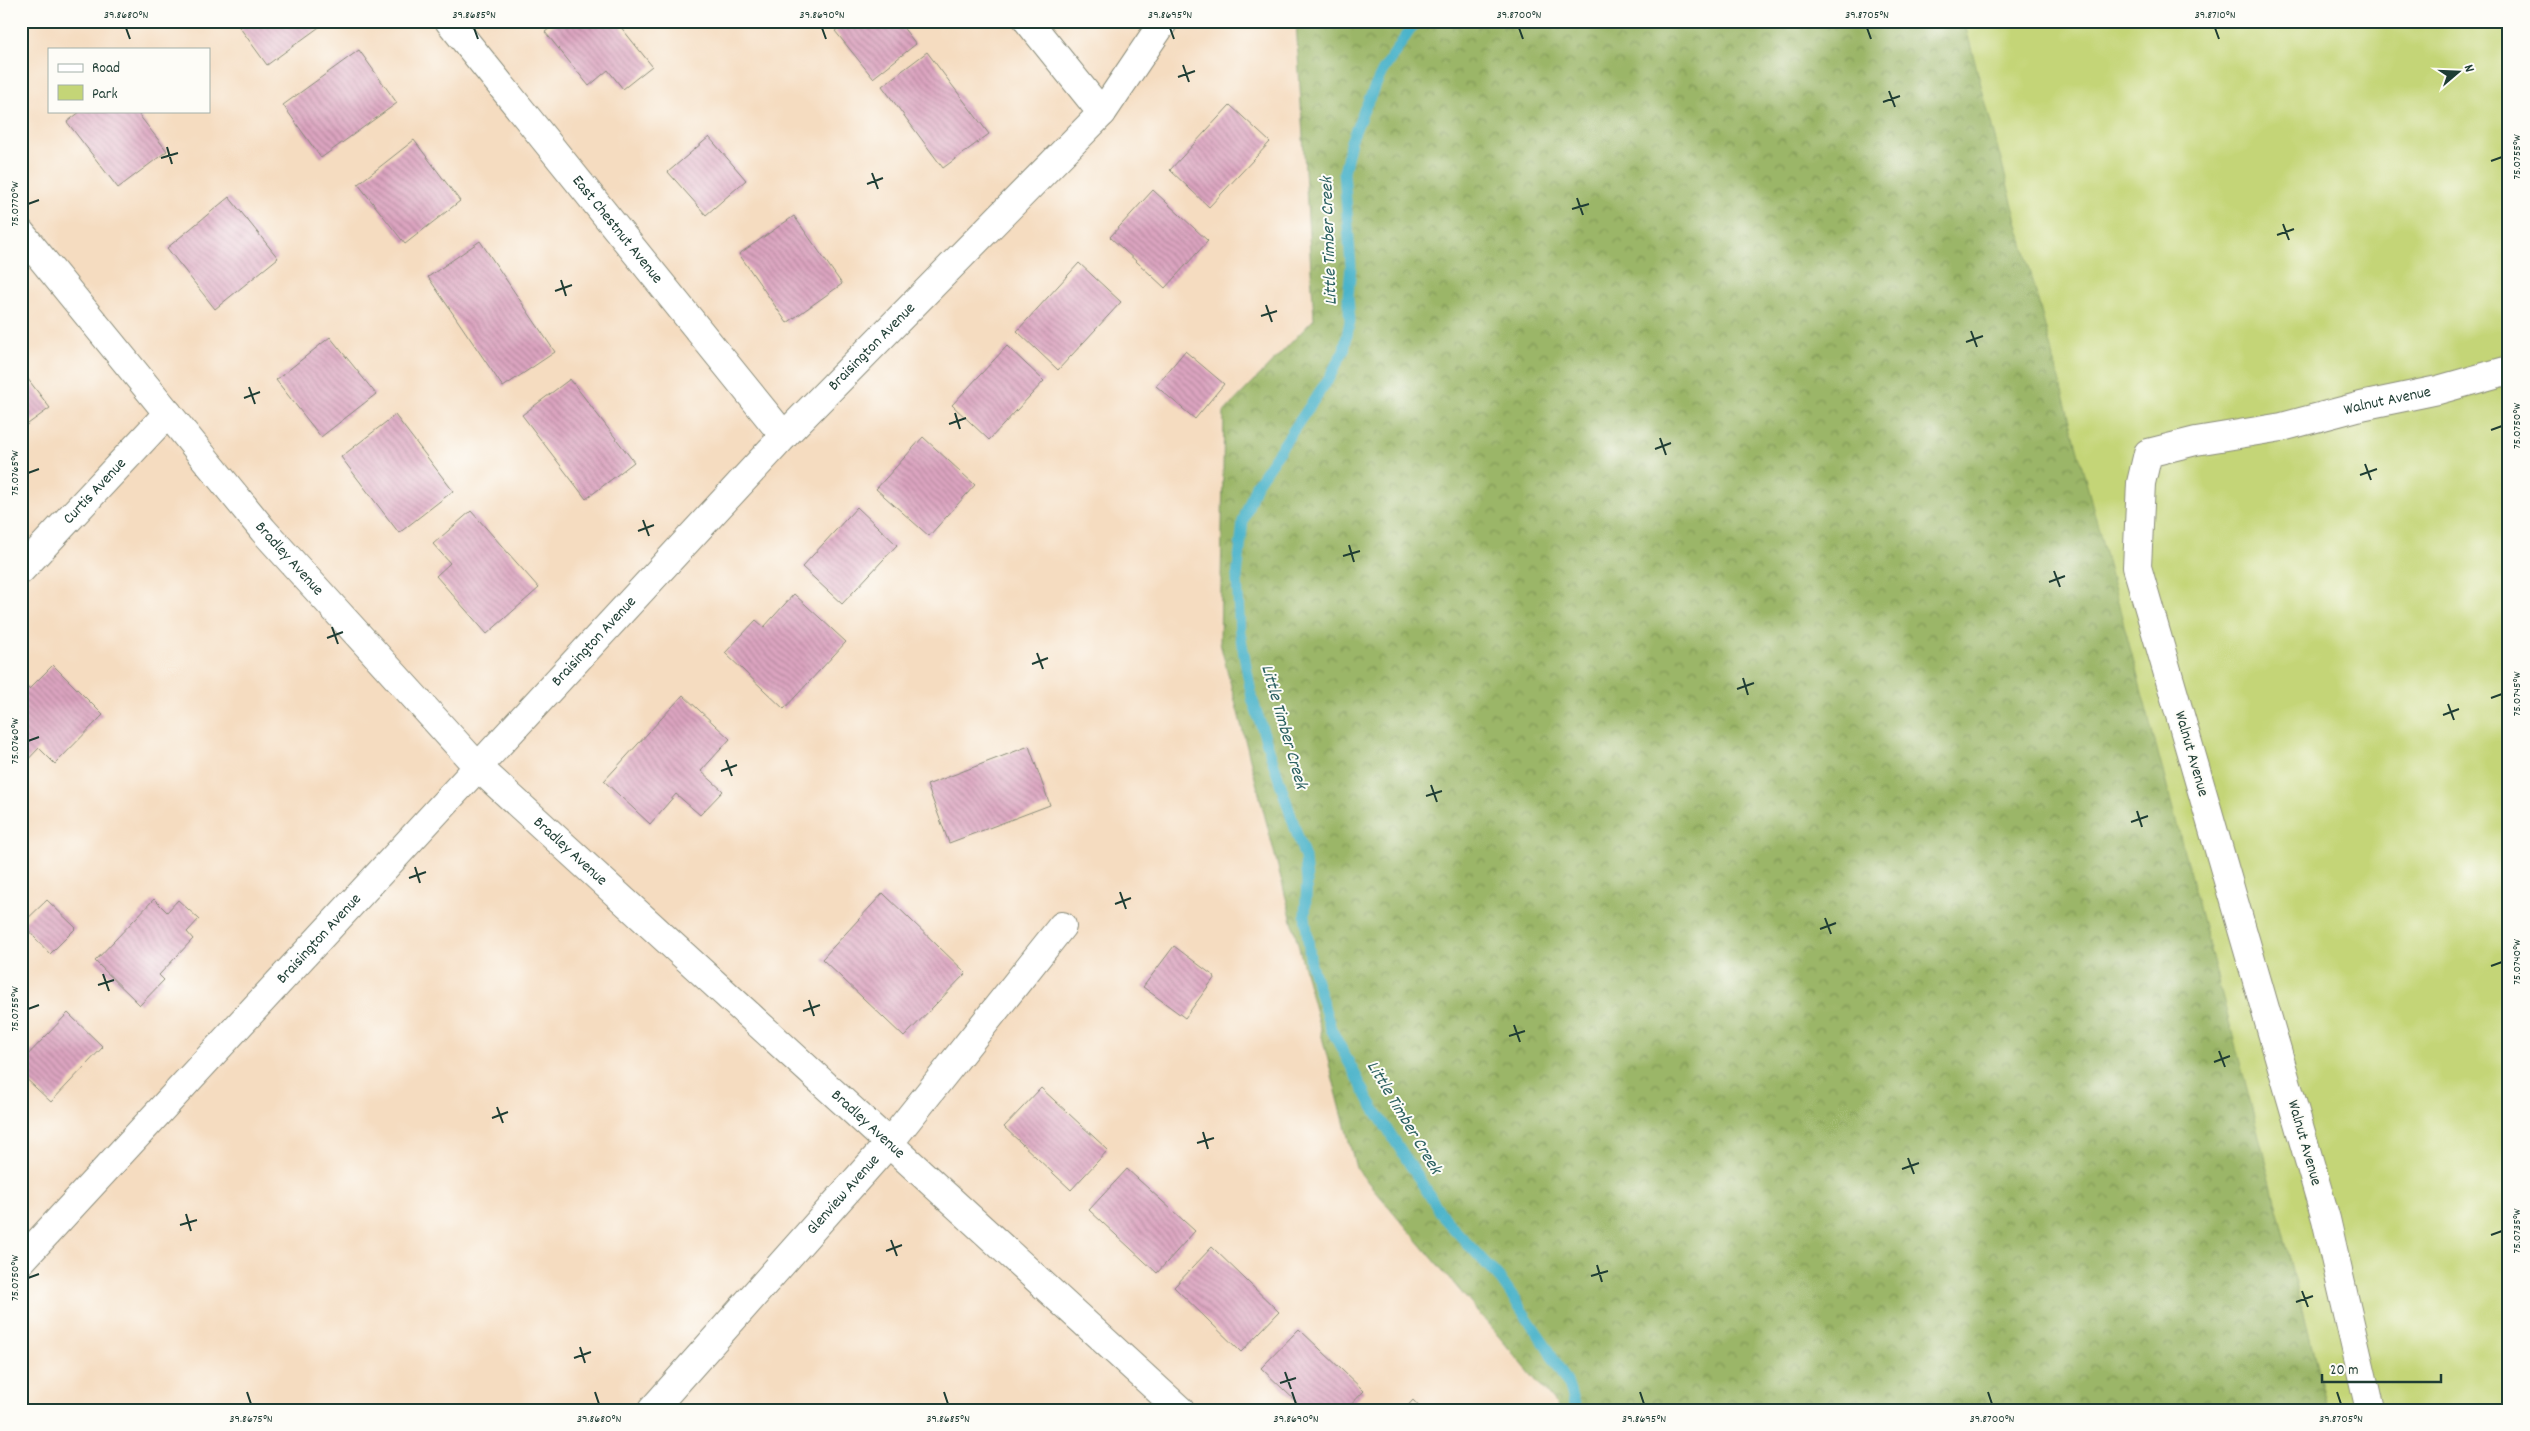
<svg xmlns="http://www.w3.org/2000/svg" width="2530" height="1431" viewBox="0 0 2530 1431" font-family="Dekko,sans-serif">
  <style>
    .forest { fill: url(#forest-crowns); stroke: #5d7a4e }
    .park { fill: #c4d577; stroke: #728956 }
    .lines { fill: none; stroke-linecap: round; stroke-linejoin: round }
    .stream { stroke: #4bb4ca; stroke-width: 11 }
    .building { fill: url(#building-back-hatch) }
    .minor-casing { stroke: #8a8c7a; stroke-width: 30 }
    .minor { stroke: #fff; stroke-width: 28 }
    .ticks { fill: none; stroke: #1f3d34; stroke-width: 2 }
    .labels { text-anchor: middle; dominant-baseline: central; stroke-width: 4; stroke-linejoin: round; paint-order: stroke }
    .street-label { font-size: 16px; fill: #1f3d34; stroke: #fdfcf7 }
    .water-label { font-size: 18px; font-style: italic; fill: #2c6161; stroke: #fdfcf7 }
    .neatline { fill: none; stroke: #1f3d34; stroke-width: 2 }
    .ticks-label { font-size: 12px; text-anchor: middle; fill: #1f3d34 }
  </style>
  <defs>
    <pattern id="forest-crowns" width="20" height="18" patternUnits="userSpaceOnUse" patternTransform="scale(1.25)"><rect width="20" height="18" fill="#9bb668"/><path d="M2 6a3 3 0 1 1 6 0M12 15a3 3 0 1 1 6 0" fill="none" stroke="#7e9556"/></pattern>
    <pattern id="building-back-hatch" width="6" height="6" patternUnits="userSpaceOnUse" patternTransform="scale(1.25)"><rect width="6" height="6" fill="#dca4c0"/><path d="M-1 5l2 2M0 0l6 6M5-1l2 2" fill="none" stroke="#b2879d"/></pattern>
  </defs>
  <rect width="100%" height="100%" fill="#fdfcf7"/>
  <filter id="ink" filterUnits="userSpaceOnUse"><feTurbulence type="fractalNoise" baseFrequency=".02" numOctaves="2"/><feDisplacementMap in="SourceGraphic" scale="10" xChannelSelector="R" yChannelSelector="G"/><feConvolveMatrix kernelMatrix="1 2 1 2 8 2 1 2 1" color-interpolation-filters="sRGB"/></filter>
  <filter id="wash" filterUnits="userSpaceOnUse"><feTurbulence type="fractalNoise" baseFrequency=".0096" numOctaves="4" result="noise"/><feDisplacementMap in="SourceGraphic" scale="20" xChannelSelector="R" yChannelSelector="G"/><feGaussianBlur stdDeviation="1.12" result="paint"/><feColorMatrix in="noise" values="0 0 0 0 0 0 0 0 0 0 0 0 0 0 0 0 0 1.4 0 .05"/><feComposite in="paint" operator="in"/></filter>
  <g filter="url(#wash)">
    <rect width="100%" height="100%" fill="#f5dcc0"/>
    <path class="forest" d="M1296,21H1979L2328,1410H1561L1356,1168L1220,643L1224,412L1314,319Z"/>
    <path class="park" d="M1964,21H2509V1410H2328L2247,1089Z"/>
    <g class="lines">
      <path class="stream" d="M1416,21L1382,72L1363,112L1351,141L1344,172L1351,266L1348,297L1350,321L1344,350L1329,378L1256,485L1243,521L1237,578L1240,633L1252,698L1305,858L1307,882L1305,915L1311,965L1331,1029L1370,1102L1444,1218L1501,1280L1547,1347L1567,1382L1576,1410"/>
    </g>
    <g id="blocks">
      <path class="building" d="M235,21H320L322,25L267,65Z
        M559,21H616L652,66L623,89L608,70L589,86L545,32Z
        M848,21H898L916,44L873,78L835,31Z
        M359,50L397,103L321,158L283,105Z
        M927,52L989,134L943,168L882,86Z
        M1230,105L1270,142L1209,207L1170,170Z
        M81,111H136L167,151L118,188L67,122Z
        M709,137L746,180L706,215L668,172Z
        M414,140L460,201L405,244L358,184Z
        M1153,190L1208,241L1165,288L1110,237Z
        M229,197L278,258L215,309L167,248Z
        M794,216L842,284L787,323L739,254Z
        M480,241L555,352L503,387L428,277Z
        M1079,263L1121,302L1058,370L1017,331Z
        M330,337L376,394L321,437L276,380Z
        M1007,346L1044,381L989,440L952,405Z
        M1185,351L1224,384L1195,419L1156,386Z
        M21,370L50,408L21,429Z
        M570,379L634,462L586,499L522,415Z
        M395,415L453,491L399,533L341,457Z
        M923,437L975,485L929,536L876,489Z
        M857,507L897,545L842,604L802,567Z
        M471,511L539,588L487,634L436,576L450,563L433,544Z
        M794,594L846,642L784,709L725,653L756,620L764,627Z
        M53,665L103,715L55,764L39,748L21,767V682L29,689Z
        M683,695L730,739L701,771L723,791L700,815L676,794L650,824L604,781Z
        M1029,746L1050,805L949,843L927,785Z
        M883,893L966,973L904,1037L822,959Z
        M154,899L167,912L178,900L199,919L187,932L193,939L159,975L164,980L140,1005L95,961Z
        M47,900L76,928L50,954L22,924Z
        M1174,946L1215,977L1185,1018L1143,987Z
        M68,1013L103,1047L51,1102L21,1074V1062Z
        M1041,1088L1108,1150L1071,1190L1004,1127Z
        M1127,1169L1195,1231L1157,1273L1089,1210Z
        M1212,1247L1279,1312L1241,1352L1174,1287Z
        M1299,1329L1364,1391L1346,1410H1305L1261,1368Z
        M1413,1400L1422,1410H1404Z"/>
    </g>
  </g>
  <g filter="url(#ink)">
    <use href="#blocks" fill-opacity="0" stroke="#8a8c7a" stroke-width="1"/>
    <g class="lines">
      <defs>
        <g id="minor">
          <path id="s1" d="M449,21L784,436"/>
          <path d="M1028,21L1102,113"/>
          <path id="s2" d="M21,233L263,530L478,767L1180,1410"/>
          <path id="s3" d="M21,570L168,413"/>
          <path id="s4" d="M21,1261L784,436L1102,113L1164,21"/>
          <path id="s5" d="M652,1410L890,1142L1062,926"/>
          <path id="s6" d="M2370,1410L2326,1219L2137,567L2141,483L2148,453L2196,441L2282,427L2361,406L2438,390L2509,370"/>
        </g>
      </defs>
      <use href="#minor" class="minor-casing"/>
      <use href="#minor" class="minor"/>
    </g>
  </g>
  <path class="ticks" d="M126,28L130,39M474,28L478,39M822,28L826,39M1170,28L1174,39M1519,28L1523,39M1867,28L1871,39M2215,28L2219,39M1183,65L1189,82M1178,77L1195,71M1889,91L1895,107M1883,102L1900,96M167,147L172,164M161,158L178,153M2491,161L2502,157M872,173L878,189M867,184L883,178M1577,198L1583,215M28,204L39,200M1572,209L1589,204M2283,224L2289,240M2277,235L2294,229M561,280L566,296M555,291L572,285M1266,305L1272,322M1261,316L1277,311M1971,331L1977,347M1966,342L1983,336M249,387L255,404M244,398L260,392M955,413L960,429M949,424L966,418M2491,430L2502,426M1660,438L1666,455M1655,449L1671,443M2365,464L2371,480M28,473L39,469M2360,475L2377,469M643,520L649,536M638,531L654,525M1349,545L1354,562M1343,556L1360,551M2054,571L2060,587M2049,582L2065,576M332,627L338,644M327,638L343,632M1037,653L1043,669M1032,664L1048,658M1743,678L1748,695M1737,689L1754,683M2491,698L2502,694M2448,704L2454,720M2443,715L2459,709M28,741L39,737M726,760L732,776M721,771L737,765M1431,785L1437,802M1426,796L1442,791M2137,811L2142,827M2131,822L2148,816M415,867L420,883M409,878L426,872M1120,892L1126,909M1115,904L1131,898M1825,918L1831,934M1820,929L1836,923M2491,966L2502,962M103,974L109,991M98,985L114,980M809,1000L814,1016M28,1009L39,1005M803,1011L820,1005M1514,1025L1520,1042M1509,1036L1525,1031M2219,1051L2225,1067M2214,1062L2230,1056M497,1107L503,1123M492,1118L508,1112M1203,1132L1208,1149M1197,1143L1214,1138M1908,1158L1914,1174M1902,1169L1919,1163M186,1214L191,1231M180,1225L197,1220M2491,1235L2502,1231M891,1240L897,1256M886,1251L902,1245M1597,1265L1602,1282M1591,1276L1608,1271M28,1278L39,1274M2302,1291L2308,1307M2296,1302L2313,1296M580,1347L585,1363M574,1358L591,1352M1285,1372L1291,1389M1280,1383L1296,1378M247,1392L251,1404M595,1392L599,1404M944,1392L948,1404M1292,1392L1296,1404M1640,1392L1644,1404M1988,1392L1992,1404M2337,1392L2341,1404"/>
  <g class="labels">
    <g class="street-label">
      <text stroke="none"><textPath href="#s1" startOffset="268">East Chestnut Avenue</textPath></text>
      <text stroke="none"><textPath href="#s4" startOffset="1249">Braisington Avenue</textPath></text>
      <text stroke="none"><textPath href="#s6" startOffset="1235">Walnut Avenue</textPath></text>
      <text stroke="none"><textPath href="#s3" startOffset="108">Curtis Avenue</textPath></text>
      <text stroke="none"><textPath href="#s2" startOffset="422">Bradley Avenue</textPath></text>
      <text stroke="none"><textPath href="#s4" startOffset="844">Braisington Avenue</textPath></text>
      <text transform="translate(2191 754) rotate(74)">Walnut Avenue</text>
      <text stroke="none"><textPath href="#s2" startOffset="828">Bradley Avenue</textPath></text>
      <text stroke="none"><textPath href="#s4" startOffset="439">Braisington Avenue</textPath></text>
      <text stroke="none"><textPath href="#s2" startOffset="1232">Bradley Avenue</textPath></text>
      <text transform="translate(2304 1143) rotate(74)">Walnut Avenue</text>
      <text stroke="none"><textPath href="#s5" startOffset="288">Glenview Avenue</textPath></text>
    </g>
    <g class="water-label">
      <text transform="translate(1330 241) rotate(-92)">Little Timber Creek</text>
      <text transform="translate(1283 727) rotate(74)">Little Timber Creek</text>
      <text transform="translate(1403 1118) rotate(59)">Little Timber Creek</text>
    </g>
  </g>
  <rect width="2530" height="1431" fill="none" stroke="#fdfcf7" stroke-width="55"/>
  <rect x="48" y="48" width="162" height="65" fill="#fdfcf7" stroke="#a4b0a9"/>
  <rect x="58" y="64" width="25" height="8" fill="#ffffff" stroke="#a4b0a9"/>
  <text x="92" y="72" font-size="15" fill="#1f3d34">Road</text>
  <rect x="58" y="85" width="25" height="15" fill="#c4d577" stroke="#a4b0a9"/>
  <text x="92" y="98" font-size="15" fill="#1f3d34">Park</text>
  <g transform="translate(2458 72) rotate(71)" stroke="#fdfcf7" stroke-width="4" paint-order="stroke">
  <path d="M0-4L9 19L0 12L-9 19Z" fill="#1f3d34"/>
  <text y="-8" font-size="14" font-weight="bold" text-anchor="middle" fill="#1f3d34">N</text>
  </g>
  <path d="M2322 1374v8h119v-8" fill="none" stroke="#1f3d34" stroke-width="2.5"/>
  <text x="2330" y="1374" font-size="15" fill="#1f3d34" stroke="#fdfcf7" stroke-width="4" paint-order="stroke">20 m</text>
  <rect x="28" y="28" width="2474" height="1376" class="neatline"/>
  <g class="ticks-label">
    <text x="126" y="18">39.8680°N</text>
    <text x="474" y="18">39.8685°N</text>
    <text x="822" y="18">39.8690°N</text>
    <text x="1170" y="18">39.8695°N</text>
    <text x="1519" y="18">39.8700°N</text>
    <text x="1867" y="18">39.8705°N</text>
    <text x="2215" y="18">39.8710°N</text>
    <text transform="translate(2516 157) rotate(-90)" y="4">75.0755°W</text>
    <text transform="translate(14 204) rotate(-90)" y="4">75.0770°W</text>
    <text transform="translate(2516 426) rotate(-90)" y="4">75.0750°W</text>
    <text transform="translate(14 473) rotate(-90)" y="4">75.0765°W</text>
    <text transform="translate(2516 694) rotate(-90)" y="4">75.0745°W</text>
    <text transform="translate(14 741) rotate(-90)" y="4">75.0760°W</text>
    <text transform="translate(2516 962) rotate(-90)" y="4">75.0740°W</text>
    <text transform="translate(14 1009) rotate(-90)" y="4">75.0755°W</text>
    <text transform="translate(2516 1231) rotate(-90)" y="4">75.0735°W</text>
    <text transform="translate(14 1278) rotate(-90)" y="4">75.0750°W</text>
    <text x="251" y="1422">39.8675°N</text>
    <text x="599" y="1422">39.8680°N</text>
    <text x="948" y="1422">39.8685°N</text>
    <text x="1296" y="1422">39.8690°N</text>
    <text x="1644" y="1422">39.8695°N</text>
    <text x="1992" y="1422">39.8700°N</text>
    <text x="2341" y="1422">39.8705°N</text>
  </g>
</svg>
